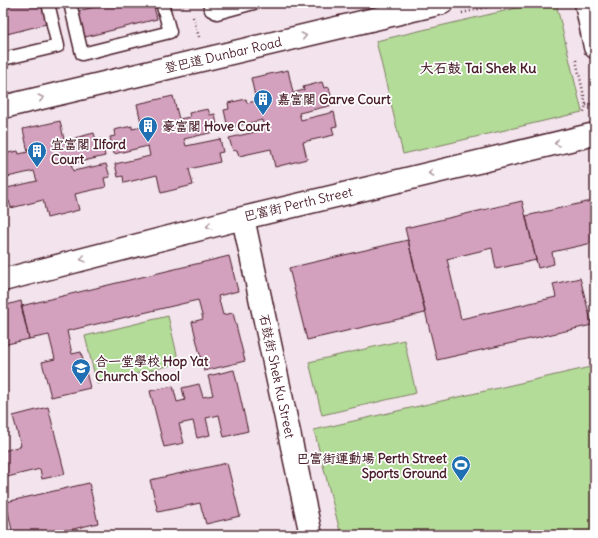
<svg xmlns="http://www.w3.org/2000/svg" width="598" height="538" viewBox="0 0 598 538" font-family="Delius,'LXGW WenKai TC',sans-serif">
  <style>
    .green { fill: #b3dc98; stroke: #7e7e62 }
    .building { fill: #d3a1be; stroke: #4a1f2b }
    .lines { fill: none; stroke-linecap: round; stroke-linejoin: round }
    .lane-casing { stroke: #4a1f2b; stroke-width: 15 }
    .street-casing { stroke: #4a1f2b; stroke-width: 25 }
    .path { stroke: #4a1f2b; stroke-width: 2.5; stroke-dasharray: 1 3; stroke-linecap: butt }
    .lane { stroke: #fff; stroke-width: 12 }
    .street { stroke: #fff; stroke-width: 22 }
    .oneway { stroke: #ae9aa0 }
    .labels { text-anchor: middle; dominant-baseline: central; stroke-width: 3.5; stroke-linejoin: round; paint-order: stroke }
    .street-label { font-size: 13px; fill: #4a1f2b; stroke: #fff }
    .poi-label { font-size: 13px; font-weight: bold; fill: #4a1f2b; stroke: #fff; text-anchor: start }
    .neighbourhood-label { font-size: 14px; font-weight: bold; fill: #4a1f2b; stroke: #fff }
  </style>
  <rect width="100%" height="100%" fill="#f2e3ec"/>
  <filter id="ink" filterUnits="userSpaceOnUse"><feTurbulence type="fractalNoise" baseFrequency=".025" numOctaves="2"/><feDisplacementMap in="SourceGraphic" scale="8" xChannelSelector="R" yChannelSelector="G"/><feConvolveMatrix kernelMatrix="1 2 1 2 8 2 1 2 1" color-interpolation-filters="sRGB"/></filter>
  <g filter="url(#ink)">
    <path class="green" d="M538,3H556L582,112L403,154L376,41Z
      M168,316L179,363L97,384L85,336Z
      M404,340L416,393L322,415L309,362Z
      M595,366V535H341L314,430Z"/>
    <path class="building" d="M3,3H45L50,23L3,35Z
      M110,3H153L157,19L85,37L78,11Z
      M288,70L293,93L304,90L303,87L322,82L324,88L329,87L333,105L299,113L301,120L334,112L337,126L332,127L334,135L303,142L307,159L275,167L271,149L239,156L237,150L233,151L229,138L264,130L262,120L228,128L224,110L229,109L228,103L246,99L247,103L256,101L251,78Z
      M173,96L179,119L190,117L189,113L208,109L210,115L215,114L218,131L184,139L186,146L220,139L223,152L218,153L220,162L189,169L193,185L161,193L157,175L124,183L123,176L118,177L115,164L150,156L148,146L114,154L110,137L115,136L114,130L132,126V129L142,127L137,104Z
      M60,121L65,144L76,142L75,138L94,133L96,140L101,139L105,156L71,164L73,171L106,164L110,177L104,178L106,187L75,194L79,210L47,218L43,200L11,208L9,201L5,202L3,189L37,181L34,171L3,178V154L18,151L19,154L28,152L23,129Z
      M595,200V255L592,243L552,252L554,264L538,268L526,216Z
      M522,201L536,260L496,269L492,248L447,259L461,319L556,297L553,284L580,278L592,325L437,360L405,228Z
      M408,240L425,313L307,340L289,268Z
      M229,256L238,291L218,296L223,315L233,313L245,361L204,371L192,322L203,319L198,300L67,331L72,354L81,352L90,388L51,397L42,362L55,359L49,335L29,339L21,306Z
      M21,301L29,339L3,345V306Z
      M234,370L248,431L224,437L219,415L206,418L210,435L197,438L193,421L179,424L184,443L164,447L150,391L173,386L177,402L185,400L182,388L199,384L203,397L213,395L208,376Z
      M48,407L65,474L42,479L40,469L3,478V451L21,446L13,416Z
      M227,463L240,516L206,524L200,503L158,512L150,480Z
      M89,483L98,523L53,534V535H13L6,502Z
      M277,532L278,535H263Z"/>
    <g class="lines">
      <defs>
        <path id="lane" d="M70,3L82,54L170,32L162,3
          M209,3L211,10L217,13L254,3
          M3,59L58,46L48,3"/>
        <path id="street" d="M586,3L595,47
          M3,107L442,3
          M243,218L311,535
          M3,280L243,218L595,134"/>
      </defs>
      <use href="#lane" class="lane-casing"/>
      <use href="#street" class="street-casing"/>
      <path class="path" d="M462,13L504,3
        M193,17L199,37
        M576,60L586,105L583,114
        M586,105L595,103"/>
      <use href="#lane" class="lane"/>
      <use href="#street" class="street"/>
    </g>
    <defs><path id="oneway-chevron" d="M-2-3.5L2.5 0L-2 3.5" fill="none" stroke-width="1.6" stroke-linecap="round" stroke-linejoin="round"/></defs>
    <g class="oneway">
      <use href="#oneway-chevron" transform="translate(304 36) rotate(-13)"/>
      <use href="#oneway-chevron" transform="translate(41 98) rotate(-13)"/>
      <use href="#oneway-chevron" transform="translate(557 143) rotate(167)"/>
      <use href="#oneway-chevron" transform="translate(431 173) rotate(167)"/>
      <use href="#oneway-chevron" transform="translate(209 226) rotate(165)"/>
      <use href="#oneway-chevron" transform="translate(83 259) rotate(165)"/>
    </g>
  </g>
  <defs>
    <symbol id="building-pin" viewBox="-11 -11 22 30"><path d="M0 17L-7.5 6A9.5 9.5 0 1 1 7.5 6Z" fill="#1f6fb2" stroke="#fff"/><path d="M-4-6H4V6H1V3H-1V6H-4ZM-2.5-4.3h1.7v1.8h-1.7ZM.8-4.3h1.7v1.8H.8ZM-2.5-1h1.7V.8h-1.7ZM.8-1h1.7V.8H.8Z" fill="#fff"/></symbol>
    <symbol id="school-pin" viewBox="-11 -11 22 30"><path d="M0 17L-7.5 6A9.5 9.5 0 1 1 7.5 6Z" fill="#1f6fb2" stroke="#fff"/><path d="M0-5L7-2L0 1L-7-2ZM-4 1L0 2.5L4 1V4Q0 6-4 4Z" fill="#fff"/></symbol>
    <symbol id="stadium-pin" viewBox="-11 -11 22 30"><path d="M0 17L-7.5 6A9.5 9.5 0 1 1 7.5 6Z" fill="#1f6fb2" stroke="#fff"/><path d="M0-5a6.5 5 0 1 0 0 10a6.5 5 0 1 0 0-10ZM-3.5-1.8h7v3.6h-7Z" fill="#fff"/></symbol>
  </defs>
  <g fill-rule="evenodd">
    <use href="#building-pin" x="252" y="88" width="22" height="30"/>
    <use href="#building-pin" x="137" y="115" width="22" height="30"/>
    <use href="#building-pin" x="26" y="140" width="22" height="30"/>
    <use href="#school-pin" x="70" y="357" width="22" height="30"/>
    <use href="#stadium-pin" x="450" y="454" width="22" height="30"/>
  </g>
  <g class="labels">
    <g class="street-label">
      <text transform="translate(223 55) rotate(-13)">登巴道 Dunbar Road</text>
      <text transform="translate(298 204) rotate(-13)">巴富街 Perth Street</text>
      <text transform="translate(277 376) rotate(78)">石鼓街 Shek Ku Street</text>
    </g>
    <g class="poi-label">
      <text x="277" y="99">嘉富閣 Garve Court</text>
      <text x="162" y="126">豪富閣 Hove Court</text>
      <text x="51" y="144">宜富閣 Ilford<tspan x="51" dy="15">Court</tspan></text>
      <text x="95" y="361">合一堂學校 Hop Yat<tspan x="95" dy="15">Church School</tspan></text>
      <text x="447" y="458" text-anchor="end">巴富街運動場 Perth Street<tspan x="447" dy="15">Sports Ground</tspan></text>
    </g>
    <g class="neighbourhood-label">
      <text x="478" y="68">大石鼓 Tai Shek Ku</text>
    </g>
  </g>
  <rect width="598" height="538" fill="none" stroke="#fff" stroke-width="16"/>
  <rect x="8" y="8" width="582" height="522" fill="none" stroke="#4a1f2b" stroke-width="1.5" filter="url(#ink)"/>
</svg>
